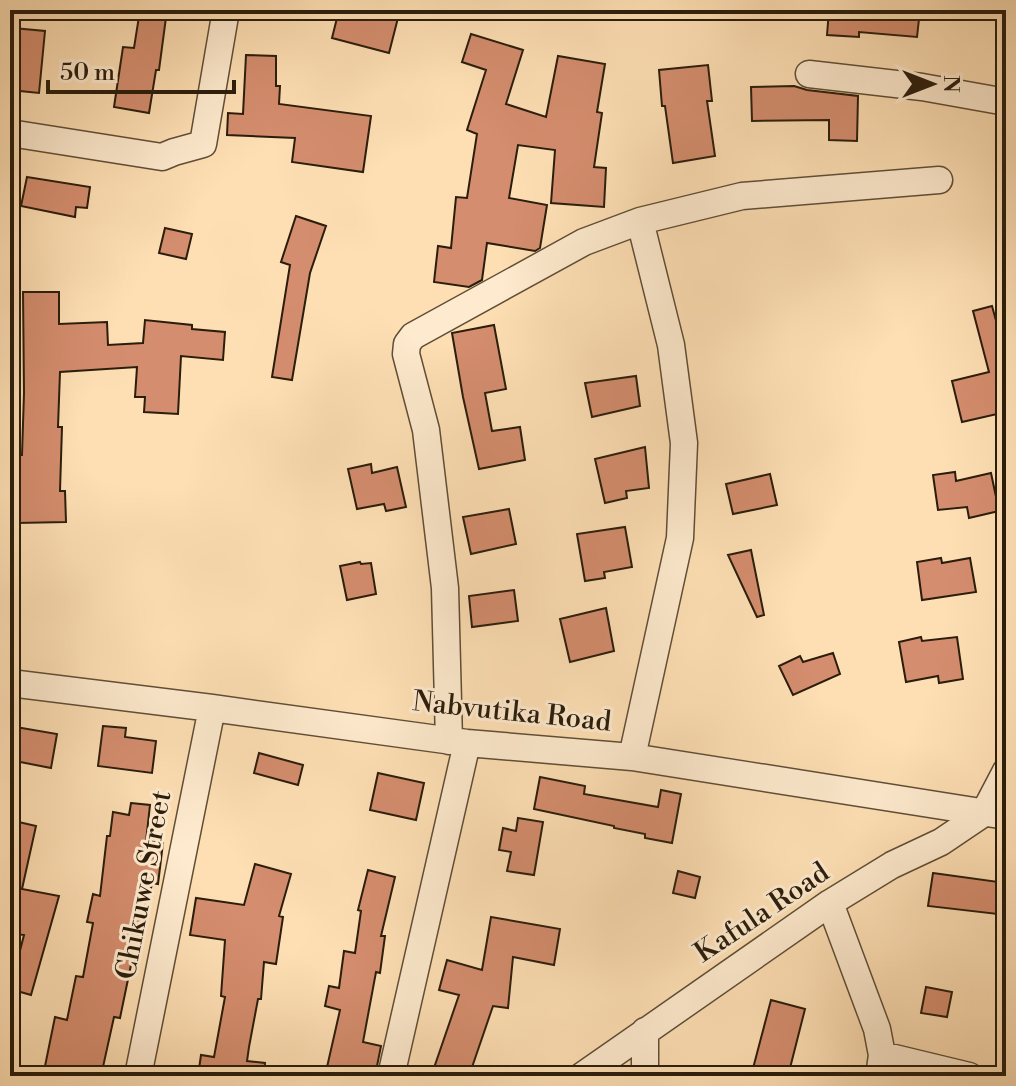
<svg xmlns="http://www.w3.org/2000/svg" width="1016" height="1086" viewBox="0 0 1016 1086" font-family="'Libre Bodoni',serif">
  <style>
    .building { fill: #d48d6e; stroke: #2a1d0c; stroke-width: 2 }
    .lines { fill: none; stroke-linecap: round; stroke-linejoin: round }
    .minor-casing { stroke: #5f4e36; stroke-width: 29 }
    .minor { stroke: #feeace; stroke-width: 26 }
    .labels { text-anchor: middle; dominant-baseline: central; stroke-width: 6; stroke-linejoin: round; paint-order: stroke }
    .street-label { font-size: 28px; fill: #2a1d0c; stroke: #feeace }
  </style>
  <rect width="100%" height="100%" fill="#fedfb4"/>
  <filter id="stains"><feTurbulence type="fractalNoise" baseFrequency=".0025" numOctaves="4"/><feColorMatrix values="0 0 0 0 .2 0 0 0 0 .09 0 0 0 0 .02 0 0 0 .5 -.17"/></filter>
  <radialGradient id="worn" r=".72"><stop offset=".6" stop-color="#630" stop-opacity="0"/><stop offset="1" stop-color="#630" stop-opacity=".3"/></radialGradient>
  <path class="building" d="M140,10H167L159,70H156L149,113L114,107L123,47L134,48Z
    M339,10H400L389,53L332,38Z
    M829,10H920L917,37L859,32V37L827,35Z
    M13,28L45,31L39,93L10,90V57Z
    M471,34L523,50L506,104L546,117L558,56L605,64L597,112L602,113L594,167L606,168L604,207L551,203L555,150L518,145L509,198L547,205L540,248L535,251L487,243L482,280L469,287L434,282L438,246L451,248L456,197L467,198L477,134L467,130L486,70L462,62Z
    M246,55L276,56V86H280L279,104L371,116L363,172L292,162L295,138L227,135L228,113L243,114Z
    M708,65L712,101H707L715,156L673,163L665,106H662L659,70Z
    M794,86L807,90L858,96L857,141L829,140V120L752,121L751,87Z
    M27,177L90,187L87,208L76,207L75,217L21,206Z
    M296,216L326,226L310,273L292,380L272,377L290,265L281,262Z
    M165,228L192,234L186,259L159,253Z
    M23,292H59V324L107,322L108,345L143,343L145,320L192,325V329L225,332L223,360L181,356L178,414L144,412L145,397H135L137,367L60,372L58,427H62L60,491H65L66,522L17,523V455H22L24,393Z
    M992,306L1006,357V412L962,422L952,381L989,372L973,311Z
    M494,325L506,389L485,393L492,431L520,427L525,460L479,469L463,397L452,333Z
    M636,376L640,406L592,417L585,383Z
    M645,447L649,488L626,491L627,498L605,503L595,459Z
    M371,464L372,473L397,467L406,507L386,511L384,504L357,509L348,469Z
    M955,472L956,481L991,473L999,511L969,518L967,507L938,510L933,475Z
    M770,474L777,505L733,514L726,484Z
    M509,509L516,544L471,554L463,517Z
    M625,527L632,567L604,572L605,578L585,581L577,534Z
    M751,550L764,615L757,617L728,555Z
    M941,558L942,563L970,558L976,592L922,600L917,562Z
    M360,562L361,564L371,563L376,594L347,600L340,566Z
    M514,590L518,621L472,627L469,596Z
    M606,608L614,651L570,662L560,619Z
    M921,637L922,641L957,637L963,679L939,683L938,676L906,682L899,642Z
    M833,653L840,674L793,695L779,666L800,656L803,662Z
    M10,726L57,734L51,768L10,760Z
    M103,726L126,728L125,737L156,741L152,773L98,766Z
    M259,753L303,765L298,785L254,773Z
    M378,773L424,783L416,820L370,810Z
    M540,777L585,786L584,794L658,807L661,790L681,794L672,843L645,838V834L614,828V826L534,809Z
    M131,803L150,805L146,841L163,843L158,884L152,883L137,961L132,960L120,1018L114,1017L101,1076H43L55,1017L67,1020L76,976L83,977L93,923L87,922L93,894L100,896L107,836H110L113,812L129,815Z
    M518,818L543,822L534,875L507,871L511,852L499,850L503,828L516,831Z
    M10,820L36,826L22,889L59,896L31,995L10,989L24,935L16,934L17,927L10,924Z
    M255,864L291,874L279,916L283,917L276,964L264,962L261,999H258L249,1047L247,1061L265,1063L264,1076H198L201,1055L214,1057L225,997L221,996L225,940L190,935L196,898L244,905Z
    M368,870L395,877L381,936H385L380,973L376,972L363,1042L381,1046L375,1076H325L340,1010L325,1006L329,986L339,988L344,951L355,953L361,911L358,910Z
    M678,871L700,877L695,898L673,893Z
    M933,873L1006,883V915L928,906Z
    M491,917L560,929L554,965L513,957L508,1008L493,1006L469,1076H455L434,1068L459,995L439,990L447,960L482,970Z
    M926,987L952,992L947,1017L921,1013Z
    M771,1000L805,1009L788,1076H751Z"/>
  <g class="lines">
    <defs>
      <path id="minor" d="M809,74L922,87L1006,102
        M10,133L162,157L174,152L203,144L226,10
        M10,683L212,708L467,743L632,757L1006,816
        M449,741L445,588L426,430L406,354L407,344L413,336L584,242L640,221L742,196L939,180
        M632,757L680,538L684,443L671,345L640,221
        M830,903L877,1029L882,1055L879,1076
        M645,1031V1076
        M882,1055L969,1076
        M138,1076L212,708
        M391,1076L467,743
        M582,1076L830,903L892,865L941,842L984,813L1006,771"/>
    </defs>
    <use href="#minor" class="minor-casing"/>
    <use href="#minor" class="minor"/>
  </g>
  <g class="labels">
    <g class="street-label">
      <text transform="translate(512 712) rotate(6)">Nabvutika Road</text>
      <text transform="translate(144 885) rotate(-79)">Chikuwe Street</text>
      <text transform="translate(762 913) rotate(-34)">Kafula Road</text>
    </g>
  </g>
  <rect width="1016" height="1086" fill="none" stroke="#fedfb4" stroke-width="40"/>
  <rect x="12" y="12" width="992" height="1062" fill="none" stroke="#2a1d0c" stroke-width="4"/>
  <rect x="20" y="20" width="976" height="1046" fill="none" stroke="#2a1d0c" stroke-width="2"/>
  <g transform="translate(932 84) rotate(90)" stroke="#feeace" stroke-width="6" paint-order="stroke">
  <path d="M0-6L14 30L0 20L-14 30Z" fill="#2a1d0c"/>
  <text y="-12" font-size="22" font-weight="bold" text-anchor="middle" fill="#2a1d0c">N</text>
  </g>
  <path d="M48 80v12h186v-12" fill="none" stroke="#2a1d0c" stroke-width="4"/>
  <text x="60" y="80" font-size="24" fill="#2a1d0c" stroke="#feeace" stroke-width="6" paint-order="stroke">50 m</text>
  <rect width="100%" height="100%" filter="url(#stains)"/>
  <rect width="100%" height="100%" fill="url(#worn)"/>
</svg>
